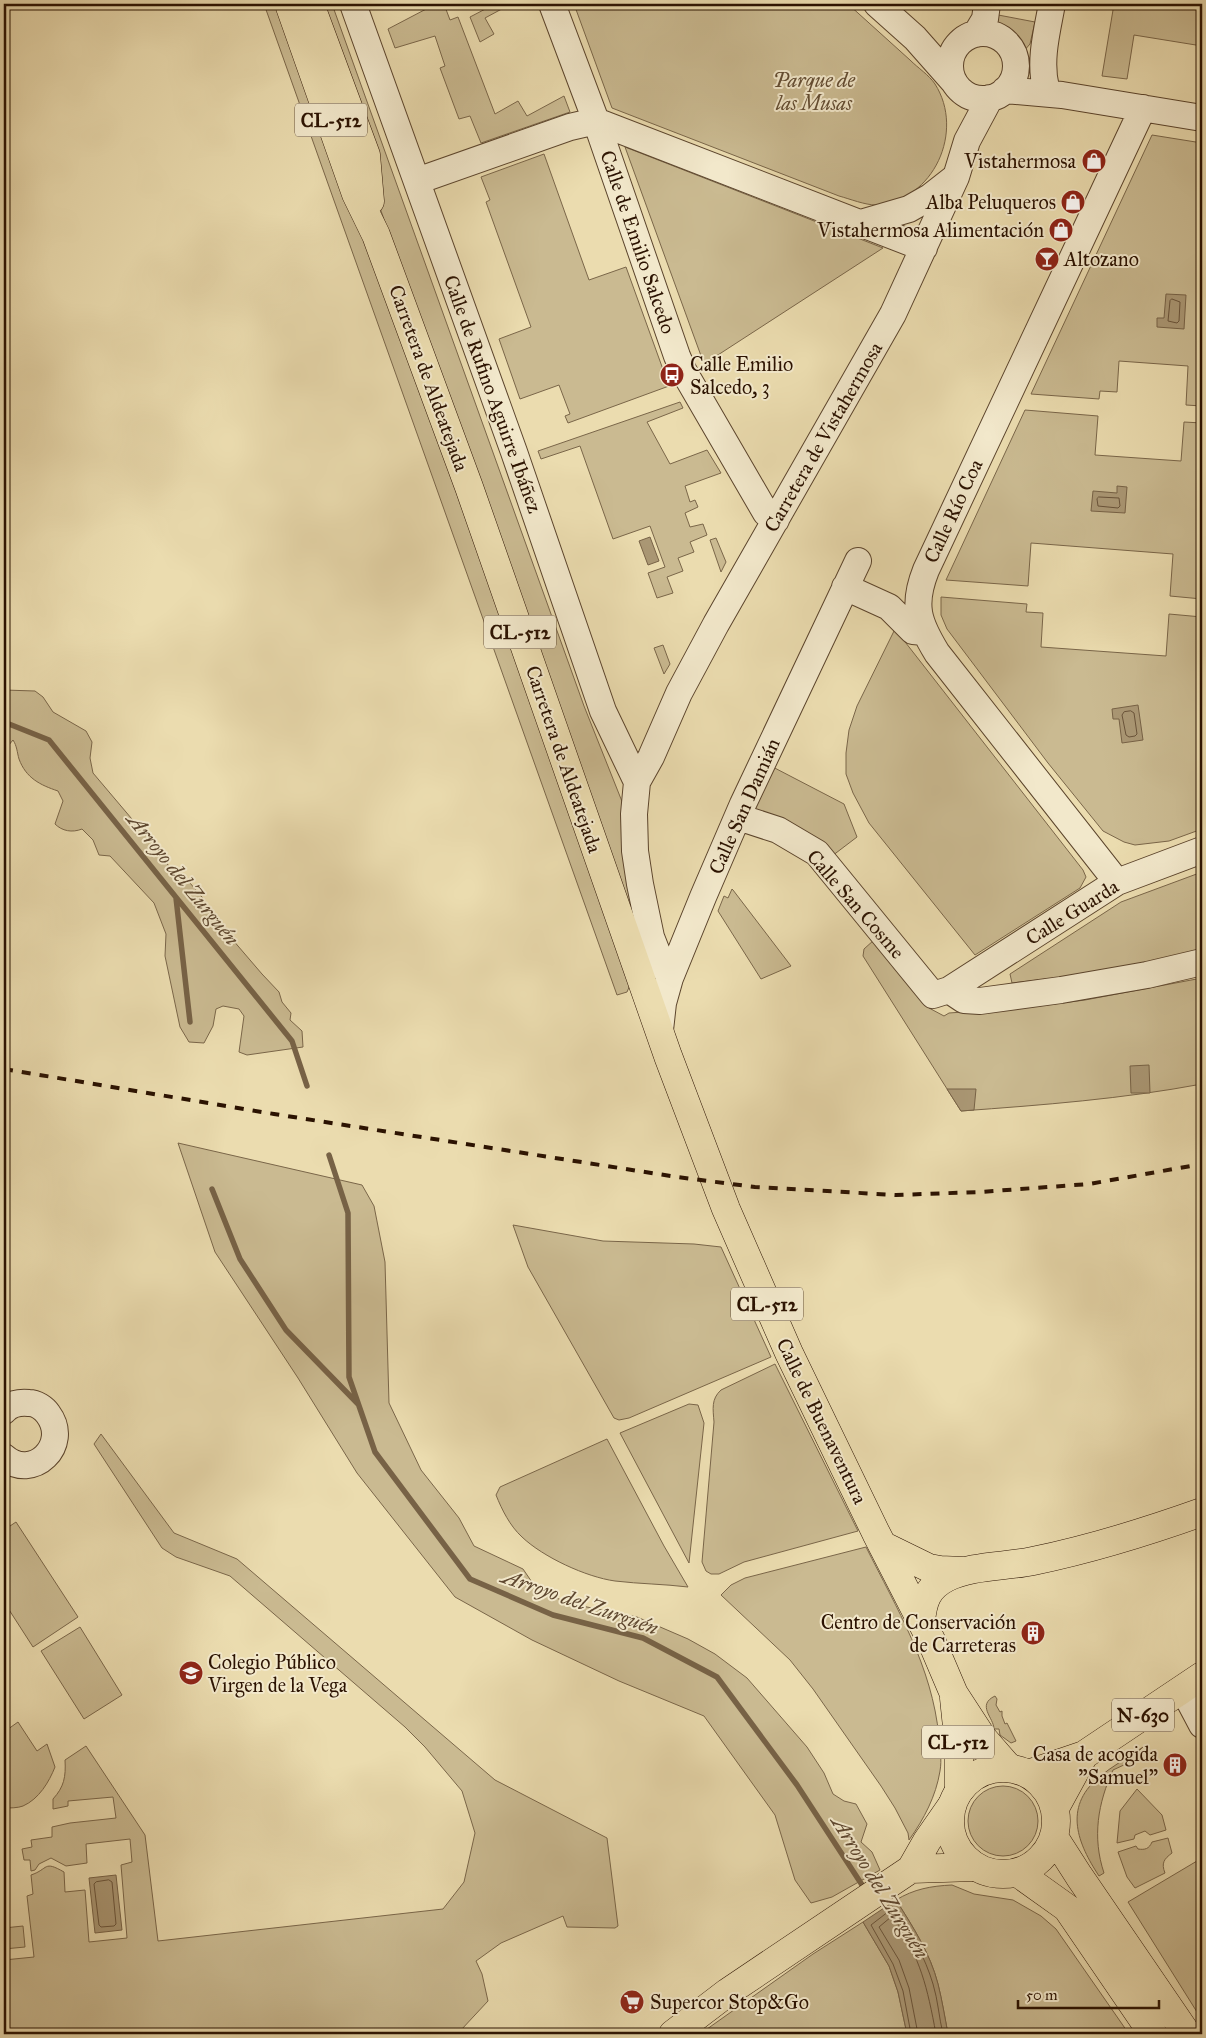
<svg xmlns="http://www.w3.org/2000/svg" width="1206" height="2038" viewBox="0 0 1206 2038" font-family="'IM FELL Great Primer',serif">
  <style>
    .green { fill: #caba91; stroke: #7a6649 }
    .water { fill: #aa9774; stroke: #776246 }
    .lines { fill: none; stroke-linecap: round; stroke-linejoin: round }
    .shore { stroke: #6a543a; stroke-width: 1 }
    .stream { stroke: #776246; stroke-width: 5.5 }
    .minor-casing { stroke: #5b442c; stroke-width: 28 }
    .major-casing { stroke: #2b1201; stroke-width: 29 }
    .highway-casing { stroke: #2b1201; stroke-width: 29 }
    .minor { stroke: #f2e8cb; stroke-width: 26 }
    .major { stroke: #ebdcaf; stroke-width: 28 }
    .highway { stroke: #ebdcaf; stroke-width: 28 }
    .rail { stroke: #2b1201; stroke-width: 4; stroke-dasharray: 9 9; stroke-linecap: butt }
    .labels { text-anchor: middle; dominant-baseline: central; stroke-width: 4; stroke-linejoin: round; paint-order: stroke }
    .shield { fill: #f2e8cb; stroke: #67523e; stroke-width: 1 }
    .shield-label { font-size: 19px; font-weight: bold; fill: #2b1201 }
    .park-label { font-size: 20px; font-style: italic; fill: #634d33; stroke: #f2e8cb }
    .poi-label { font-size: 20px; fill: #2b1201; stroke: #f2e8cb; text-anchor: end }
    .street-label { font-size: 20px; fill: #2b1201; stroke: #f2e8cb }
    .water-label { font-size: 21px; font-style: italic; fill: #5e472f; stroke: #f2e8cb }
  </style>
  <rect width="100%" height="100%" fill="#ebdcaf"/>
  <filter id="stains"><feTurbulence type="fractalNoise" baseFrequency=".004" numOctaves="4"/><feColorMatrix values="0 0 0 0 .2 0 0 0 0 .09 0 0 0 0 .02 0 0 0 .5 -.17"/></filter>
  <radialGradient id="worn" r=".72"><stop offset=".6" stop-color="#630" stop-opacity="0"/><stop offset="1" stop-color="#630" stop-opacity=".3"/></radialGradient>
  <path class="green" d="M264,4H281L374,258L630,985L627,992L617,995Z
    M316,4H332L584,706L625,809L638,934L380,208Z
    M429,4H444L450,20L458,17L495,114L518,101L527,116L564,96L570,112L481,143L470,116L459,119L440,68L445,66L435,36L395,48L388,29L430,7Z
    M495,4H511L485,18L494,34L480,42L470,17Z
    M574,4H848C869,23 889,41 910,60C918,68 929,75 935,84C965,131 934,201 876,205C865,205 850,199 839,196L612,108Z
    M1114,4H1202V46L1134,35L1127,79L1102,76Z
    M993,14L1035,22L1030,44L1023,52L1014,35L992,23Z
    M1152,135L1202,143V406L1186,405L1188,366L1119,361L1117,392L1100,391L1099,399L1031,394Z
    M625,147L855,237L883,248L704,364Z
    M544,154L589,280L626,267L669,386L568,423L565,416L570,414L559,385L520,399L499,339L531,327L486,202L490,200L481,177Z
    M680,402L683,408L647,422L670,464L707,450L721,473L685,486L690,502L695,500L698,507L685,513L690,527L703,524L707,535L690,542L694,552L678,558L683,571L667,577L673,593L657,598L648,573L665,567L650,526L613,539L580,446L541,459L538,451Z
    M1025,410L1098,416L1095,455L1181,461L1184,422L1202,423V599L1170,596L1173,554L1031,543L1028,586L946,580Z
    M716,538L726,562L721,572L710,540Z
    M941,597L1027,604L1026,612L1043,613L1041,647L1166,656L1169,614L1202,617V829L1169,841L1135,845L1124,842L1103,831L1048,763L947,629L941,615Z
    M895,629L1083,870L1086,877L1080,888L975,955L869,823L853,793L846,774V753L849,730L857,706Z
    M663,645L670,664L664,674L654,648Z
    M4,690L35,691L43,697L53,712L86,731L92,742L90,758L93,773L148,838L159,846L160,854L168,865L184,876L202,897L214,918L262,974L279,992L282,1002L291,1013L290,1020L302,1031L303,1047L247,1055L239,1052L244,1016L239,1009L223,1006L216,1009L213,1026L204,1043L189,1042L180,1027L165,956L166,934L154,903L110,856L99,855L93,840L82,829C72,833 62,831 55,824L63,801L58,791C40,785 26,778 19,759C17,752 17,746 13,740L8,746L4,745Z
    M767,764L844,804L857,837L832,856L747,807Z
    M1202,872V950L1098,973L1012,983L1010,974L1121,902Z
    M732,889L733,890L791,966L761,979L718,911L724,896L728,898Z
    M874,940L929,1008L944,1016L949,1013L1031,1007L1085,1000L1202,978V1084C1122,1099 1043,1105 961,1111L863,956L864,949Z
    M178,1143L362,1185L374,1206L385,1262L389,1403L421,1470L459,1518L474,1546L523,1569L538,1591L572,1604L637,1617L688,1639L715,1654L747,1678L807,1747L824,1773L833,1794L844,1801L856,1804L867,1824L861,1842L872,1852L880,1870L832,1897L811,1903L795,1880L775,1815L704,1716L619,1681L532,1640L455,1597L357,1473L298,1378L215,1252Z
    M513,1225L603,1241L694,1244L721,1247L771,1357L629,1418L619,1420L614,1418L528,1267Z
    M775,1364L858,1531L744,1562L719,1574H711L706,1571L702,1562L714,1422C713,1409 711,1399 721,1390Z
    M689,1404L698,1405L704,1423L689,1563L620,1433Z
    M101,1434L174,1533L237,1559L495,1780L607,1838L618,1926L615,1928L567,1927L563,1916L501,1943L476,1961L482,1974L488,2001L461,2030L459,2034H4V1960L34,1957L27,1896L33,1894L31,1875C49,1869 43,1860 64,1872L65,1892L85,1890L89,1942L127,1938L121,1865L132,1862L130,1839L86,1844L87,1863L66,1866L51,1858L39,1864L35,1870L31,1871L30,1860H24L22,1849L32,1847L31,1840L52,1837V1827L70,1823L116,1818L113,1797L68,1801V1806L53,1809V1799C64,1787 66,1777 65,1760L86,1746L145,1835L158,1941L443,1909L464,1882L475,1833L462,1791L425,1747L405,1727L230,1576L176,1557L162,1548L94,1444Z
    M607,1439L664,1546L688,1587C664,1584 640,1584 615,1581C586,1577 543,1557 522,1537C510,1526 502,1510 496,1495L500,1487Z
    M16,1522L78,1617L33,1647L4,1602V1530Z
    M866,1547C897,1609 932,1666 939,1737C940,1748 942,1760 940,1771C936,1796 924,1819 909,1840L908,1833L895,1808L881,1786L813,1689L790,1660L721,1595L731,1585L745,1578Z
    M80,1627L122,1695L84,1719L41,1651Z
    M995,1696L997,1699L996,1705L1000,1712L1002,1711V1716L1005,1724L1007,1723L1016,1741L1011,1743L1000,1735L999,1729H994C994,1718 976,1705 995,1696Z
    M18,1722L37,1751L47,1744L55,1767C49,1782 39,1799 23,1806C18,1808 10,1808 4,1808V1732Z
    M1143,1747L1126,1764L1113,1770C1098,1803 1092,1837 1104,1873L1099,1876C1078,1844 1063,1808 1098,1778C1112,1766 1129,1757 1143,1747Z
    M968 1821a35 35 0 1 1 70 0a35 35 0 1 1-70 0Z
    M1137,1789L1162,1815L1166,1830L1150,1835L1145,1831L1135,1835L1134,1839L1117,1843L1120,1811Z
    M1168,1838L1172,1853C1164,1859 1161,1863 1165,1873L1135,1888L1127,1877L1118,1852L1136,1846L1138,1849C1145,1850 1149,1849 1152,1842Z
    M1202,1858V2020L1128,1902Z
    M952,1885L974,1894L1013,1900L1041,1916L1056,1929L1129,2034H948C945,2018 942,2000 938,1984C930,1953 913,1927 896,1900C914,1889 931,1886 952,1885Z
    M863,1922L889,1966L898,1992L907,2034H700L813,1954Z
    M23,1926L25,1947L4,1949V1928Z"/>
  <path class="water" d="M1166,294L1186,295L1184,329L1157,327V318H1164Z
    M1117,486L1127,487L1125,513L1091,511L1093,491L1117,493Z
    M650,537L659,561L648,565L639,541Z
    M1138,705L1143,740L1122,743L1119,719H1113L1112,709Z
    M1149,1065L1150,1093H1131L1130,1066Z
    M947,1089H976L974,1110L961,1111Z
    M116,1875L122,1930L95,1933L89,1878Z
    M896,1900C913,1927 930,1953 938,1984C942,2000 945,2018 948,2034H907L898,1992L889,1966L863,1922Z"/>
  <g class="lines">
    <path class="shore" d="M1172,299L1180,302L1179,321L1177,323L1168,321L1170,301Z
      M1099,497L1119,498L1120,506L1118,508L1098,506L1097,499Z
      M1131,711L1134,713L1137,734L1135,736L1129,737L1126,735L1122,715L1124,712Z
      M109,1880L112,1882L116,1924L114,1926L101,1927L99,1925L94,1884L96,1882Z
      M911,2034L903,1991L893,1964L871,1925L893,1908L896,1909C911,1933 925,1957 933,1984C938,2000 939,2018 943,2034
      M918,2034L909,1988L899,1960L879,1927L891,1917L894,1918C921,1960 927,1986 936,2034"/>
    <path class="stream" d="M4,722L49,740L292,1041L307,1086
      M176,898L190,1022
      M329,1155L348,1213L349,1377L375,1452L470,1579L553,1615L643,1638L717,1677L797,1785L866,1891
      M212,1189L240,1259L286,1330L358,1404"/>
    <defs>
      <path id="minor" d="M353,4L514,452L603,711L637,782
        M552,4L596,121L677,356L683,370L766,513L776,520
        M877,4L915,38L953,81
        M950 66a33 33 0 1 1 66 0a33 33 0 1 1-66 0Z
        M976,34L985,19L987,4
        M1046,88C1039,61 1047,31 1052,4
        M1005,90L1062,95L1202,118
        M417,181L570,127L596,121L924,248
        M861,223L909,209L930,197L953,179
        M845,587L889,607L913,631L924,632
        M738,817L778,830L817,853L933,995L949,990L1117,882L1202,850
        M1117,882L937,653C918,622 912,605 926,570L1143,108
        M670,978L660,960L651,937L640,884L635,851L634,814L637,782L651,757L679,693L716,624L893,314L956,177L967,141L990,98
        M949,990L964,1000L980,1001L1061,990L1147,975L1202,962
        M660,1030L663,1003L670,978L703,897L743,804L858,561
        M4,1411C10,1404 19,1402 29,1403C36,1403 44,1408 48,1414C71,1445 32,1482 4,1457
        M1183,1689L1202,1725"/>
      <path id="major" d="M289,4L356,194L376,235L469,487L668,1056L726,1209L789,1353L876,1533L931,1640L954,1694L982,1737L1009,1768
        M310,4L366,155L370,201
        M882,1545L929,1568L940,1570L964,1571
        M921,1621C923,1601 927,1588 946,1578C972,1565 1005,1567 1033,1561C1091,1549 1146,1532 1202,1512
        M954,1698L959,1746V1791
        M911,1869L975,1867
        M673,2034L728,1992L911,1869L927,1841L952,1805"/>
      <path id="highway" d="M950 1821a53 53 0 1 1 106 0a53 53 0 1 1-106 0Z
        M1028,1774L1084,1755L1202,1676
        M1055,1808L1084,1755
        M1054,1837L1079,1876L1187,2034
        M1018,1873L1067,1908L1153,2034"/>
    </defs>
    <use href="#minor" class="minor-casing"/>
    <use href="#major" class="major-casing"/>
    <use href="#highway" class="highway-casing"/>
    <use href="#minor" class="minor"/>
    <use href="#major" class="major"/>
    <use href="#highway" class="highway"/>
    <path class="rail" d="M4,1069L274,1114L677,1177L755,1187L896,1195L980,1192L1089,1184L1202,1164"/>
  </g>
  <defs>
    <symbol id="shop-disc" viewBox="-11 -11 22 22"><circle r="9.5" fill="#8f2418" stroke="#f2e8cb"/><path d="M-5-2.5h2.3a2.7 3.5 0 0 1 5.4 0H5L5.5 6h-11ZM-1.5-2.5h3a1.5 2.3 0 0 0-3 0Z" fill="#fff"/></symbol>
    <symbol id="bar-disc" viewBox="-11 -11 22 22"><circle r="9.5" fill="#8f2418" stroke="#f2e8cb"/><path d="M-6-5H6L.8 .8V4.5H3.5V6h-7V4.5H-.8V.8Z" fill="#fff"/></symbol>
    <symbol id="bus-disc" viewBox="-11 -11 22 22"><circle r="9.5" fill="#8f2418" stroke="#f2e8cb"/><path d="M-5-6H5V4H4V6H2V4H-2V6H-4V4H-5ZM-3.5-4V0h7V-4ZM-3.5 1.2v1.5H-2V1.2ZM2 1.2v1.5H3.5V1.2Z" fill="#fff"/></symbol>
    <symbol id="building-disc" viewBox="-11 -11 22 22"><circle r="9.5" fill="#8f2418" stroke="#f2e8cb"/><path d="M-4-6H4V6H1V3H-1V6H-4ZM-2.5-4.3h1.7v1.8h-1.7ZM.8-4.3h1.7v1.8H.8ZM-2.5-1h1.7V.8h-1.7ZM.8-1h1.7V.8H.8Z" fill="#fff"/></symbol>
    <symbol id="school-disc" viewBox="-11 -11 22 22"><circle r="9.5" fill="#8f2418" stroke="#f2e8cb"/><path d="M0-5L7-2L0 1L-7-2ZM-4 1L0 2.5L4 1V4Q0 6-4 4Z" fill="#fff"/></symbol>
    <symbol id="supermarket-disc" viewBox="-11 -11 22 22"><circle r="9.5" fill="#8f2418" stroke="#f2e8cb"/><path d="M-6-5.5h2.5l.6 2H6L4.5 2H-2.5L-4.4-4H-6ZM-1.5 3.2a1.3 1.3 0 1 0 .1 0ZM3 3.2a1.3 1.3 0 1 0 .1 0Z" fill="#fff"/></symbol>
  </defs>
  <g fill-rule="evenodd">
    <use href="#shop-disc" x="1080" y="147" width="28" height="28"/>
    <use href="#shop-disc" x="1059" y="188" width="28" height="28"/>
    <use href="#shop-disc" x="1047" y="216" width="28" height="28"/>
    <use href="#bar-disc" x="1033" y="245" width="28" height="28"/>
    <use href="#bus-disc" x="658" y="361" width="28" height="28"/>
    <use href="#building-disc" x="1019" y="1619" width="28" height="28"/>
    <use href="#school-disc" x="177" y="1659" width="28" height="28"/>
    <use href="#building-disc" x="1161" y="1751" width="28" height="28"/>
    <use href="#supermarket-disc" x="618" y="1988" width="28" height="28"/>
  </g>
  <g class="labels">
    <g class="shield">
      <rect x="295" y="103.5" width="72" height="33" rx="4"/>
      <rect x="484" y="615.5" width="72" height="33" rx="4"/>
      <rect x="731" y="1287.5" width="72" height="33" rx="4"/>
      <rect x="1112" y="1698.5" width="62" height="33" rx="4"/>
      <rect x="922" y="1725.5" width="72" height="33" rx="4"/>
    </g>
    <g class="shield-label">
      <text x="331" y="120">CL-512</text>
      <text x="520" y="632">CL-512</text>
      <text x="767" y="1304">CL-512</text>
      <text x="1143" y="1715">N-630</text>
      <text x="958" y="1742">CL-512</text>
    </g>
    <g class="park-label">
      <text x="814" y="80">Parque de<tspan x="814" dy="23">las Musas</tspan></text>
    </g>
    <g class="poi-label">
      <text x="1076" y="161">Vistahermosa</text>
      <text x="1056" y="202">Alba Peluqueros</text>
      <text x="1044" y="230">Vistahermosa Alimentación</text>
      <text x="1064" y="259" text-anchor="start">Altozano</text>
      <text x="690" y="364" text-anchor="start">Calle Emilio<tspan x="690" dy="23">Salcedo, 3</tspan></text>
      <text x="1016" y="1622">Centro de Conservación<tspan x="1016" dy="23">de Carreteras</tspan></text>
      <text x="208" y="1662" text-anchor="start">Colegio Público<tspan x="208" dy="23">Virgen de la Vega</tspan></text>
      <text x="1158" y="1754">Casa de acogida<tspan x="1158" dy="23">"Samuel"</tspan></text>
      <text x="650" y="2002" text-anchor="start">Supercor Stop&amp;Go</text>
    </g>
    <g class="street-label">
      <text transform="translate(638 242) rotate(71)">Calle de Emilio Salcedo</text>
      <text transform="translate(429 378) rotate(70)">Carretera de Aldeatejada</text>
      <text transform="translate(493 394) rotate(70)">Calle de Rufino Aguirre Ibáñez</text>
      <text transform="translate(823 437) rotate(-60)">Carretera de Vistahermosa</text>
      <text transform="translate(953 511) rotate(-65)">Calle Río Coa</text>
      <text transform="translate(564 759) rotate(71)">Carretera de Aldeatejada</text>
      <text transform="translate(744 806) rotate(-66)">Calle San Damián</text>
      <text transform="translate(856 904) rotate(49)">Calle San Cosme</text>
      <text transform="translate(1072 912) rotate(-32)">Calle Guarda</text>
      <text transform="translate(822 1421) rotate(64)">Calle de Buenaventura</text>
    </g>
    <g class="water-label">
      <text transform="translate(183 879) rotate(51)">Arroyo del Zurguén</text>
      <text transform="translate(580 1602) rotate(19)">Arroyo del Zurguén</text>
      <text transform="translate(880 1887) rotate(58)">Arroyo del Zurguén</text>
    </g>
  </g>
  <rect width="1206" height="2038" fill="none" stroke="#ebdcaf" stroke-width="20"/>
  <rect x="5" y="5" width="1196" height="2028" fill="none" stroke="#2b1201" stroke-width="2.5"/>
  <rect x="10" y="10" width="1186" height="2018" fill="none" stroke="#2b1201"/>
  <path d="M1018 2000v8h141v-8" fill="none" stroke="#2b1201" stroke-width="2.5"/>
  <text x="1026" y="2000" font-size="15" fill="#2b1201" stroke="#f2e8cb" stroke-width="4" paint-order="stroke">50 m</text>
  <rect width="100%" height="100%" filter="url(#stains)"/>
  <rect width="100%" height="100%" fill="url(#worn)"/>
</svg>
